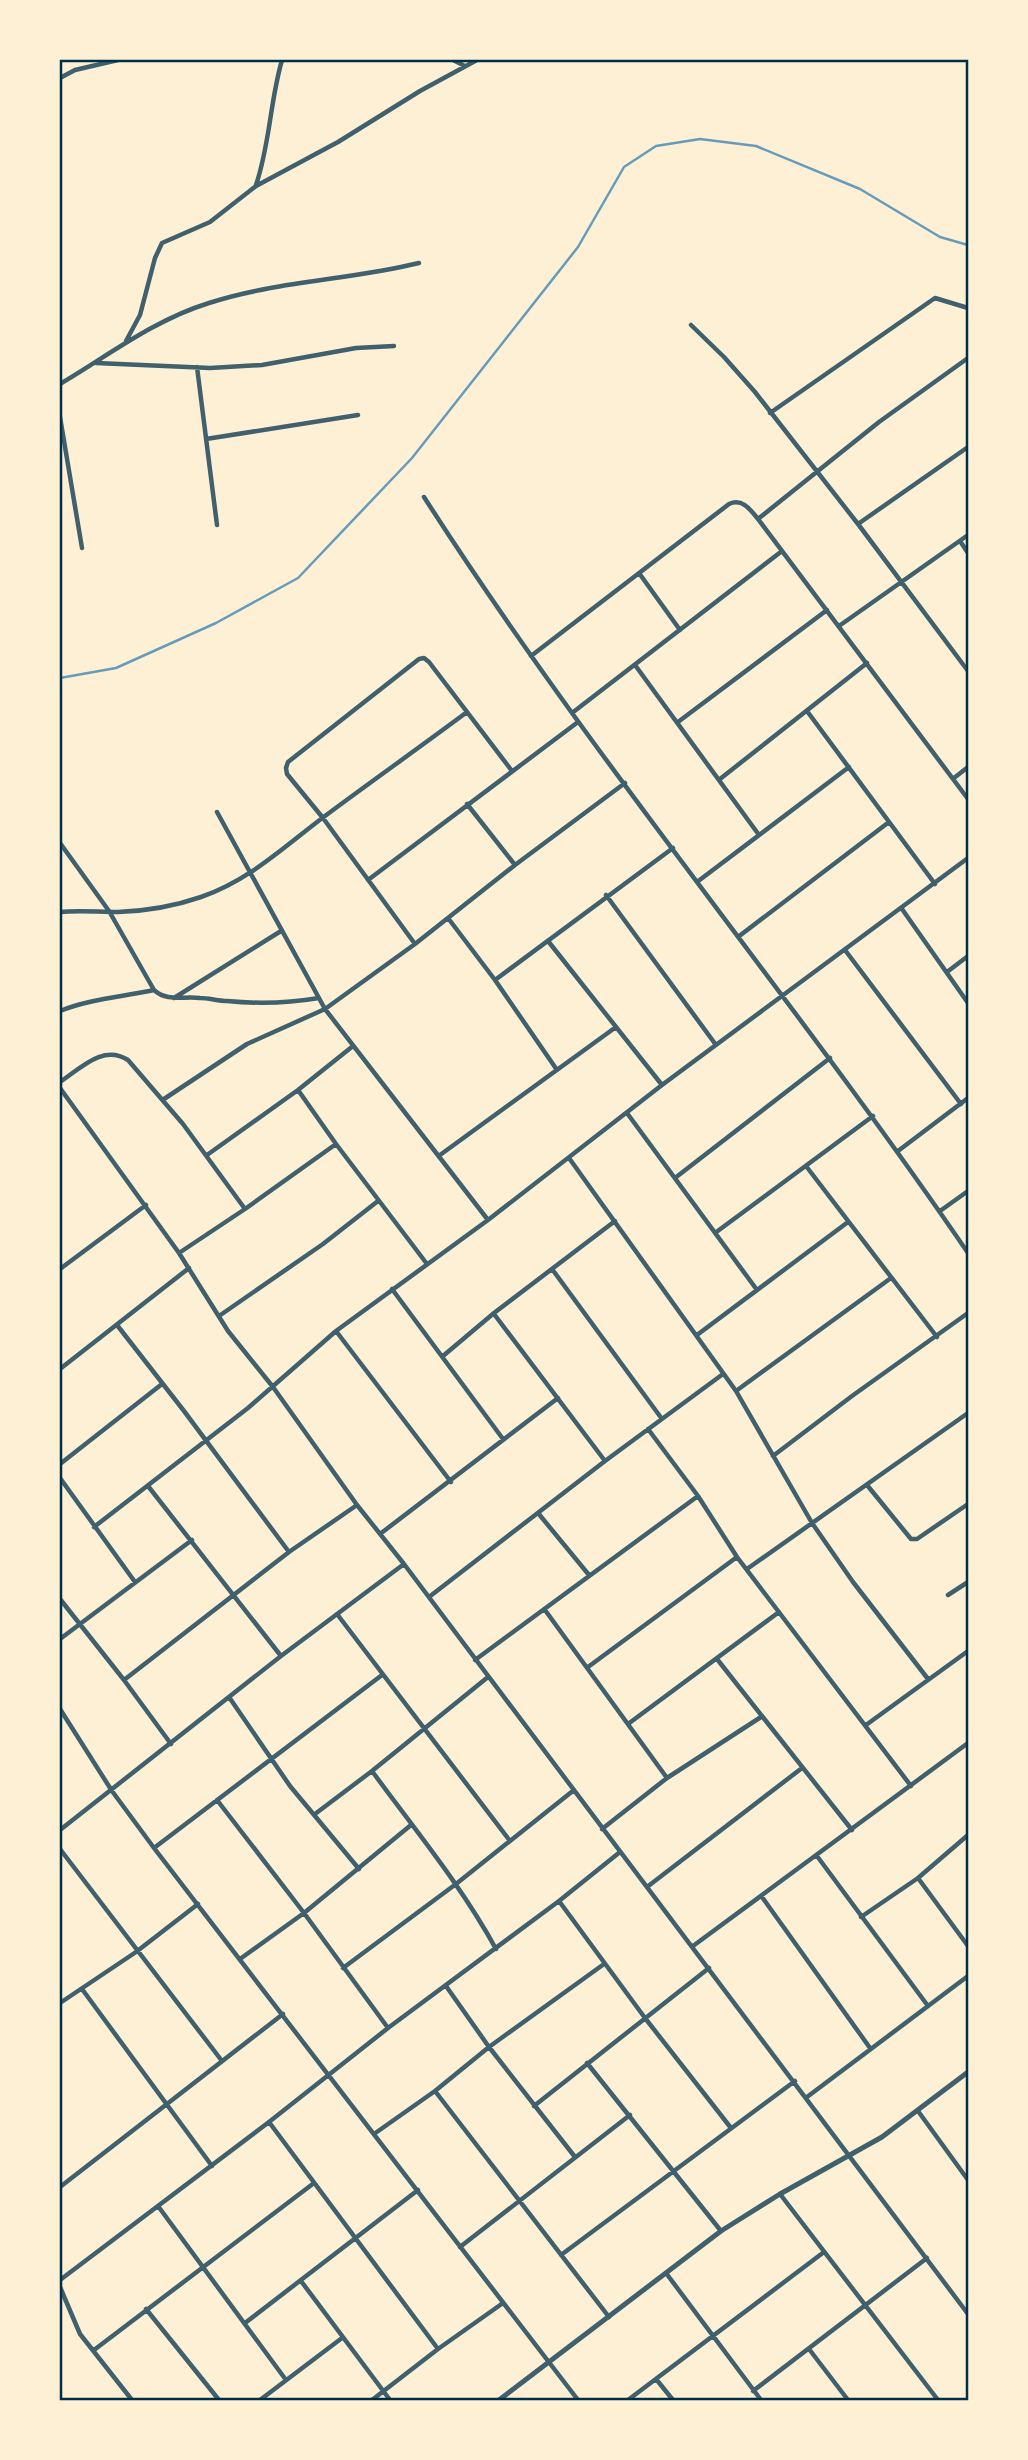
<svg xmlns="http://www.w3.org/2000/svg" width="1028" height="2460" viewBox="0 0 1028 2460" font-family="Manrope,sans-serif">
  <style>
    .lines { fill: none; stroke-linecap: round; stroke-linejoin: round }
    .stream { stroke: #669bbc; stroke-width: 2.5 }
    .minor { stroke: #3f606c; stroke-width: 4.5 }
    .tertiary { stroke: #3f606c; stroke-width: 5 }
    .neatline { fill: none; stroke: #003049; stroke-width: 2.5 }
  </style>
  <rect width="100%" height="100%" fill="#fdf0d5"/>
  <g class="lines">
    <path class="stream" d="M60,678L116,668L216,623L298,578L412,458L578,247L624,167L656,146L700,139L756,146L860,189L940,237L968,245"/>
    <path class="minor" d="M453,60L463,65
      M60,78L75,70L118,60
      M256,185C270,144 270,101 282,60
      M691,325L724,357L755,392L858,524L968,671
      M126,341L140,315L155,258L162,243L210,222L256,186L338,142L420,91L477,60
      M96,363L210,368L262,365L356,348L394,346
      M197,367L217,525
      M60,384C109,355 154,320 209,303C277,281 350,280 419,263
      M770,413L935,298L968,308
      M60,417L82,548
      M206,439L358,415
      M424,497C592,759 793,997 968,1253
      M758,519L879,422L968,358
      M858,524L968,447
      M960,541L968,553
      M639,573L680,630
      M839,626L968,535
      M531,656L729,504C742,498 750,509 758,519L968,799
      M635,665L759,835
      M807,711L935,884
      M572,713L782,551
      M678,722L827,610
      M954,778L968,767
      M720,779L867,663
      M467,804L515,865
      M217,812L325,1009L488,1220
      M60,843L109,911L154,990C167,1002 183,996 200,998C209,998 218,1001 227,1001C258,1004 289,1003 319,998
      M368,880L578,722
      M697,882L849,767
      M606,895L716,1045
      M902,909L968,1003
      M60,912C79,910 98,912 118,912C146,911 175,906 201,897C249,881 286,845 325,816C372,781 420,747 467,712
      M448,918L495,980L557,1070
      M738,937L889,822
      M548,941L662,1085
      M415,944L323,818L287,774L286,768L288,762L419,659L424,658L429,662L512,771
      M845,950L961,1104
      M947,972L968,956
      M495,980L673,848
      M174,998L281,931
      M60,1011C89,999 122,997 154,990
      M60,1082C81,1068 103,1044 128,1060L183,1124L245,1209
      M60,1088L179,1253
      M298,1090L336,1144L427,1264
      M164,1099L247,1044L325,1009L415,944L515,865L625,783
      M627,1113L757,1290
      M336,1144L245,1209L179,1253L228,1331L273,1387L357,1505L404,1564L968,2314
      M898,1151L968,1098
      M207,1155L298,1090L353,1046
      M440,1155L616,1027
      M569,1158L736,1391L812,1523L853,1582L928,1679
      M806,1166L937,1337
      M675,1178L830,1058
      M940,1211L968,1191
      M715,1233L873,1116
      M60,1269L146,1205
      M552,1269L662,1419
      M392,1289L503,1439
      M494,1314L605,1461
      M219,1316L323,1244L378,1201
      M117,1325L184,1411L289,1552
      M336,1331L451,1482
      M697,1335L848,1222
      M443,1356L494,1313L615,1221
      M60,1369L189,1268
      M736,1391L891,1278
      M648,1429L698,1496L737,1557L911,1786
      M773,1456L852,1396L968,1313
      M60,1464L162,1384
      M60,1478L135,1582
      M867,1485L911,1539H917L968,1504
      M148,1486L281,1656
      M538,1513L589,1575
      M94,1527L248,1408L336,1331L488,1220L662,1085L968,858
      M380,1534L558,1398
      M747,1569L968,1413
      M948,1595L968,1582
      M429,1597L605,1461L723,1374
      M60,1599L124,1680L171,1744
      M545,1610L667,1778
      M337,1614L510,1841
      M60,1639L192,1540
      M717,1659L852,1830
      M475,1660L698,1496
      M588,1667L737,1557
      M124,1680L289,1552L357,1505
      M229,1697L290,1786L359,1869
      M60,1709L112,1791L154,1848L578,2400
      M628,1724L779,1612
      M866,1725L968,1651
      M372,1771C415,1830 461,1885 496,1949
      M217,1800L304,1913L388,2028
      M315,1814L372,1771L488,1677
      M602,1829L667,1778L761,1717
      M60,1830L281,1656L404,1564
      M154,1848L382,1675
      M60,1849L222,2061
      M817,1856L928,2006
      M918,1878L968,1946
      M647,1887L802,1768
      M762,1897L870,2048
      M559,1901L645,2018L731,2128
      M861,1917L918,1878L968,1835
      M693,1946L968,1743
      M240,1959L304,1913L411,1825
      M343,1968L456,1884L574,1790
      M446,1986L489,2047L575,2157
      M82,1989L212,2166
      M60,2003L136,1952L198,1904
      M587,2063L721,2231
      M435,2091L609,2317
      M807,2097L968,1976
      M534,2106L709,1968
      M918,2111L968,2180
      M269,2122L438,2349
      M374,2134L435,2091L489,2047L604,1964
      M60,2187L283,2014
      M780,2194L938,2400
      M158,2206L286,2380
      M460,2247L630,2115
      M561,2255L795,2081
      M666,2273L761,2400
      M60,2280L269,2122L388,2028L559,1901L620,1852
      M301,2281L390,2400
      M60,2287L80,2334L132,2400
      M146,2309L219,2400
      M245,2323L418,2190
      M809,2349L848,2400
      M94,2350L314,2183
      M656,2379L673,2400
      M753,2391L927,2258
      M260,2400L342,2338
      M372,2400L438,2349L503,2303
      M628,2400L824,2252"/>
    <path class="tertiary" d="M499,2400L721,2231L780,2194L882,2137L968,2072"/>
  </g>
  <rect width="1028" height="2460" fill="none" stroke="#fdf0d5" stroke-width="122"/>
  <rect x="61" y="61" width="906" height="2338" class="neatline"/>
</svg>
